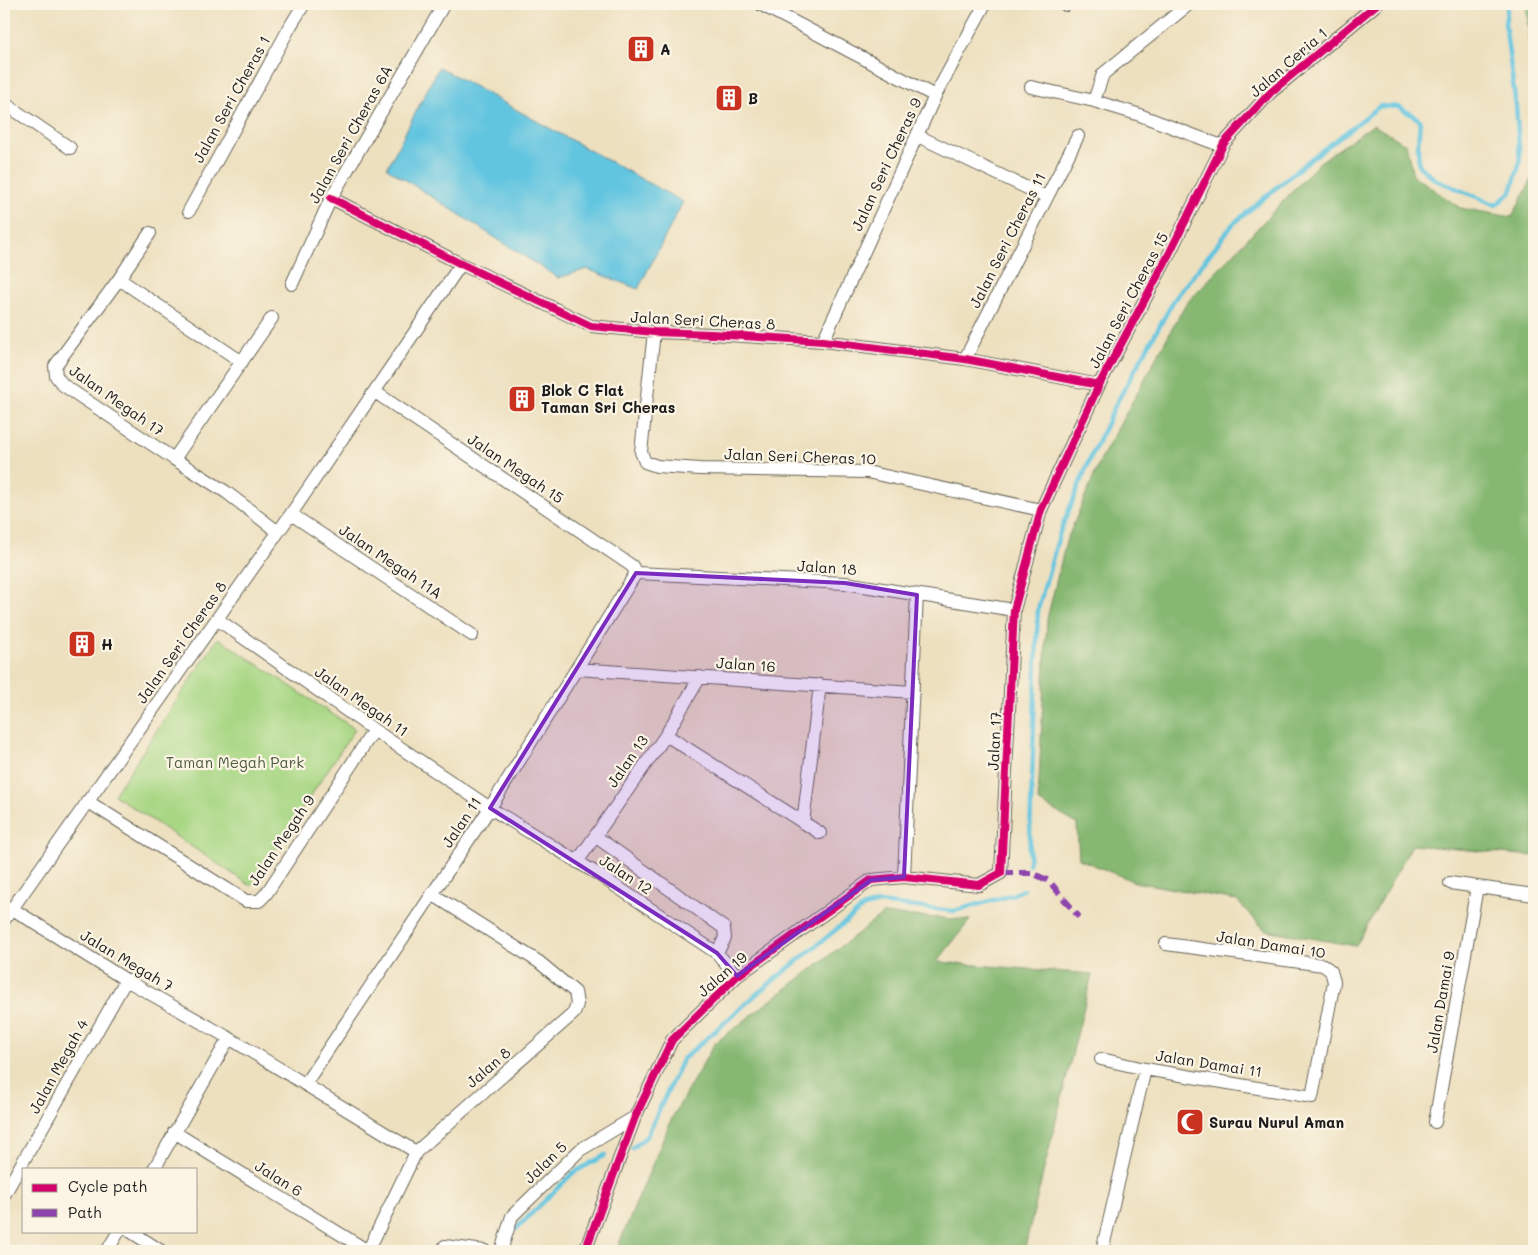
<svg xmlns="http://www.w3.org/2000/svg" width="1538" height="1255" viewBox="0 0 1538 1255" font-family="Mali,sans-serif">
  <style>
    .green { fill: #a8d784; stroke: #627a50 }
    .forest { fill: #86b872; stroke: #516a47 }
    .water { fill: #62c5e0; stroke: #3f707e }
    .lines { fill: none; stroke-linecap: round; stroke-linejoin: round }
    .stream { stroke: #62c5e0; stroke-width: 4.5 }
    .minor-casing { stroke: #656155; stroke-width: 14 }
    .minor { stroke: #fff; stroke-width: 12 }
    .quiet { stroke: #8e44ad; stroke-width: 6; stroke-dasharray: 12 6; stroke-linecap: butt }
    .cycleway-casing { stroke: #fcf5e5; stroke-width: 11 }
    .cycleway { stroke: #d6006c; stroke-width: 8 }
    .marked { fill: #7b2cbf; fill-opacity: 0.2; stroke: #7b2cbf; stroke-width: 4; stroke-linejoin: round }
    .labels { text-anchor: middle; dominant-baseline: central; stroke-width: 4.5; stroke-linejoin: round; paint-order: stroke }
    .poi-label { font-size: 15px; font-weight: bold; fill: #1c1c1c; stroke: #fcf5e5; text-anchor: start }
    .street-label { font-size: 15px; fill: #1c1c1c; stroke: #fcf5e5 }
    .park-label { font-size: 15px; fill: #4d5d40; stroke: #fcf5e5 }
  </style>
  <rect width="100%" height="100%" fill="#fcf5e5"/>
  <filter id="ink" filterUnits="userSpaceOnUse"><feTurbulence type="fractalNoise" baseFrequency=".02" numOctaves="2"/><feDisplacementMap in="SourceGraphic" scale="10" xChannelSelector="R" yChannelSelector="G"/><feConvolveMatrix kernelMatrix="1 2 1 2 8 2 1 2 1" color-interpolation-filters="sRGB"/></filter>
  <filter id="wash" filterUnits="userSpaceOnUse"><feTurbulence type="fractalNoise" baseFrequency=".0096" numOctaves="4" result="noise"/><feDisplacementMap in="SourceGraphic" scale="20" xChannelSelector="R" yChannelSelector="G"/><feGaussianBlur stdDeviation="1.12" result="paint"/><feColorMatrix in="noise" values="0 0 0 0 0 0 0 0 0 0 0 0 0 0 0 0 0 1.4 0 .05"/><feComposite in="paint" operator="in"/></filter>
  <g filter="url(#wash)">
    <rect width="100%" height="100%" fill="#ede0bf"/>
    <path class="green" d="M218,638L355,729L251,886L114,795Z"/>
    <path class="forest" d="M1526,4H1534V88V81Z
      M1373,125L1406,144L1413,175L1460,208L1512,217L1534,175V856L1412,845L1356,946L1265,930L1236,900L1135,882L1079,859L1077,824L1038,801L1047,619L1066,542L1101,459L1185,305L1320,162Z
      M883,914L970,920L937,962L1092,974L1024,1251H616L672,1118L714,1044Z"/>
    <path class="water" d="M439,67L683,202L638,289L587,269L558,278L387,168Z"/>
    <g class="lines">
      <path class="stream" d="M1029,864L1038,609L1060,532L1089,461L1117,402L1174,300L1233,224L1307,162L1380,106L1399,107L1420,120L1418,146L1419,166L1436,180L1496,205L1511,192L1520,162L1516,106L1505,24L1508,4
        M632,1148L647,1136L682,1060L759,992L864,907L879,903L954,911L1009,896L1023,890
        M516,1229L573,1173L605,1155"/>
    </g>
  </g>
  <g filter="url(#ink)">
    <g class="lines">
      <defs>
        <path id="minor" d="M760,4L935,96
          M1064,4L1066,5
          M1031,87L1094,101L1137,114L1222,146
          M1094,101L1103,74L1189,4
          M4,103L70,148
          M918,136L1046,197
          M331,198L461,264L591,326L654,332L712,334L823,341L965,359L1099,385
          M189,211L291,25L304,4
          M150,233L119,279L55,366L56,376L63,385L174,459L226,492L278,532
          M119,279L242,362
          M292,284L331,198L444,4
          M654,332L641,452L645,462L657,466L700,469L867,472L1041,510
          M823,341L935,96L985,4
          M965,359L1078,136
          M375,392L632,566L636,573
          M174,459L272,318
          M291,514L472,635
          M636,573L845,583L1014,610
          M217,619L374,730L490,808L596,873L717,953L737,976
          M577,669L913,692
          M666,735L820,833
          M87,801L246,901H259L266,894L374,730
          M803,823L820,685
          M595,836L724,928L725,938L717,953
          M577,862L666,735L700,677
          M904,877L917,595
          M1450,883L1534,895
          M11,908L126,980L229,1038L416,1152
          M4,920L291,514L461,264
          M1101,1059L1145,1069L1312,1097L1334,982L1331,971L1323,965L1166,944
          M305,1084L490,808L636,573
          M1435,1122L1477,887
          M174,1132L368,1251
          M154,1169L229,1038
          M4,1195L126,980
          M130,1231L161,1251
          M445,1246L485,1251
          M107,1251L119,1231
          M368,1251L416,1152L574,1013L577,1004L575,992L539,962L432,894
          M501,1251L512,1216L580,1150L635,1117
          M585,1251L635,1117L672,1040L737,976L871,880L904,877L979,885L1001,873L1014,610L1041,510L1099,385L1166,260L1224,143L1271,92L1377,4
          M1102,1251L1145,1069"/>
      </defs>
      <use href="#minor" class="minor-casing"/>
      <use href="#minor" class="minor"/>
      <path class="quiet" d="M1001,873H1032L1049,881L1079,917"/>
      <defs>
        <path id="cycleway" d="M331,198L461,264L591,326L654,332L712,334L823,341L965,359L1099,385
          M585,1251L635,1117L672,1040L737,976L871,880L904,877L979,885L1001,873L1014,610L1041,510L1099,385L1166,260L1224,143L1271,92L1377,4"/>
      </defs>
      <use href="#cycleway" class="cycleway-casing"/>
      <use href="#cycleway" class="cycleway"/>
    </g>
  </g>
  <path class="marked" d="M636,573L845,583L917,595L904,877L871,880L737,976L717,953L490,808Z"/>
  <defs>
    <symbol id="building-square" viewBox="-11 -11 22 22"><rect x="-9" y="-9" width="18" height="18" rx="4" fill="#c8321e" stroke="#fcf5e5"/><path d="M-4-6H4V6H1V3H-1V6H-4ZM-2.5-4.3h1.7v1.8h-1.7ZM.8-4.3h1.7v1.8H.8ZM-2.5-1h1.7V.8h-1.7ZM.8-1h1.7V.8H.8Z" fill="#fff"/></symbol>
    <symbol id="mosque-square" viewBox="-11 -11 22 22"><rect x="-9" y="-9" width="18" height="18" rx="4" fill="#c8321e" stroke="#fcf5e5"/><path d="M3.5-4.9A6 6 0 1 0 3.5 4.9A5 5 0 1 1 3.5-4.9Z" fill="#fff"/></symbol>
  </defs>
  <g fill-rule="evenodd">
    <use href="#building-square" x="625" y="33" width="32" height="32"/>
    <use href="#building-square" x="713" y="82" width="32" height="32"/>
    <use href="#building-square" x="506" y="383" width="32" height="32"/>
    <use href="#building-square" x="66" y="628" width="32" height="32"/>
    <use href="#mosque-square" x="1174" y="1106" width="32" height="32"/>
  </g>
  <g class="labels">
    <g class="poi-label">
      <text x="660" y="49">A</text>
      <text x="748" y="98">B</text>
      <text x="541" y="390">Blok C Flat<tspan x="541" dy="17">Taman Sri Cheras</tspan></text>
      <text x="101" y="644">H</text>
      <text x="1209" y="1122">Surau Nurul Aman</text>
    </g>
    <g class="street-label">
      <text transform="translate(1288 62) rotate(-41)">Jalan Ceria 1</text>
      <text transform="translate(231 99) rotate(-61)">Jalan Seri Cheras 1</text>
      <text transform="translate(350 134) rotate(-61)">Jalan Seri Cheras 6A</text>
      <text transform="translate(886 164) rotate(-65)">Jalan Seri Cheras 9</text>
      <text transform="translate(1007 240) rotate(-63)">Jalan Seri Cheras 11</text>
      <text transform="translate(1128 300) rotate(-62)">Jalan Seri Cheras 15</text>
      <text transform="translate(703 320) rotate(3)">Jalan Seri Cheras 8</text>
      <text transform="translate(117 400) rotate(35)">Jalan Megah 17</text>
      <text transform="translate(800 456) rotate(2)">Jalan Seri Cheras 10</text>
      <text transform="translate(516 468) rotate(34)">Jalan Megah 15</text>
      <text transform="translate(391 561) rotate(34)">Jalan Megah 11A</text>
      <text transform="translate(827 567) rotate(4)">Jalan 18</text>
      <text transform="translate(181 642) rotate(-55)">Jalan Seri Cheras 8</text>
      <text transform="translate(746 664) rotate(4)">Jalan 16</text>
      <text transform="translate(362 701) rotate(35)">Jalan Megah 11</text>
      <text transform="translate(994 741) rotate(-87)">Jalan 17</text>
      <text transform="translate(627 761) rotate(-55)">Jalan 13</text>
      <text transform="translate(461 822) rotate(-56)">Jalan 11</text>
      <text transform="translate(281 840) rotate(-56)">Jalan Megah 9</text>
      <text transform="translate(626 874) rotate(33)">Jalan 12</text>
      <text transform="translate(1271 944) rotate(9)">Jalan Damai 10</text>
      <text transform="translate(127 960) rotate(31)">Jalan Megah 7</text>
      <text transform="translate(722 974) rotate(-41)">Jalan 19</text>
      <text transform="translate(1440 1002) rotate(-80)">Jalan Damai 9</text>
      <text transform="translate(1209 1063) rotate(9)">Jalan Damai 11</text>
      <text transform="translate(58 1066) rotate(-61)">Jalan Megah 4</text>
      <text transform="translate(488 1067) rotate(-41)">Jalan 8</text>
      <text transform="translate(545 1162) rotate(-44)">Jalan 5</text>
      <text transform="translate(279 1178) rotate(32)">Jalan 6</text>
    </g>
    <g class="park-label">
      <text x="235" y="762">Taman Megah Park</text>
    </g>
  </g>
  <rect width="1538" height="1255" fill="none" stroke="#fcf5e5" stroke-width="20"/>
  <rect x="22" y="1168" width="175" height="65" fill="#fcf5e5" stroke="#a29e95"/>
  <rect x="32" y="1184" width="25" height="8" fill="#d6006c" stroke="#a29e95"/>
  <text x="68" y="1192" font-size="15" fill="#1c1c1c">Cycle path</text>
  <rect x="32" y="1209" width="25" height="8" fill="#8e44ad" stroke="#a29e95"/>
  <text x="68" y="1218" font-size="15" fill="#1c1c1c">Path</text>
</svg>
